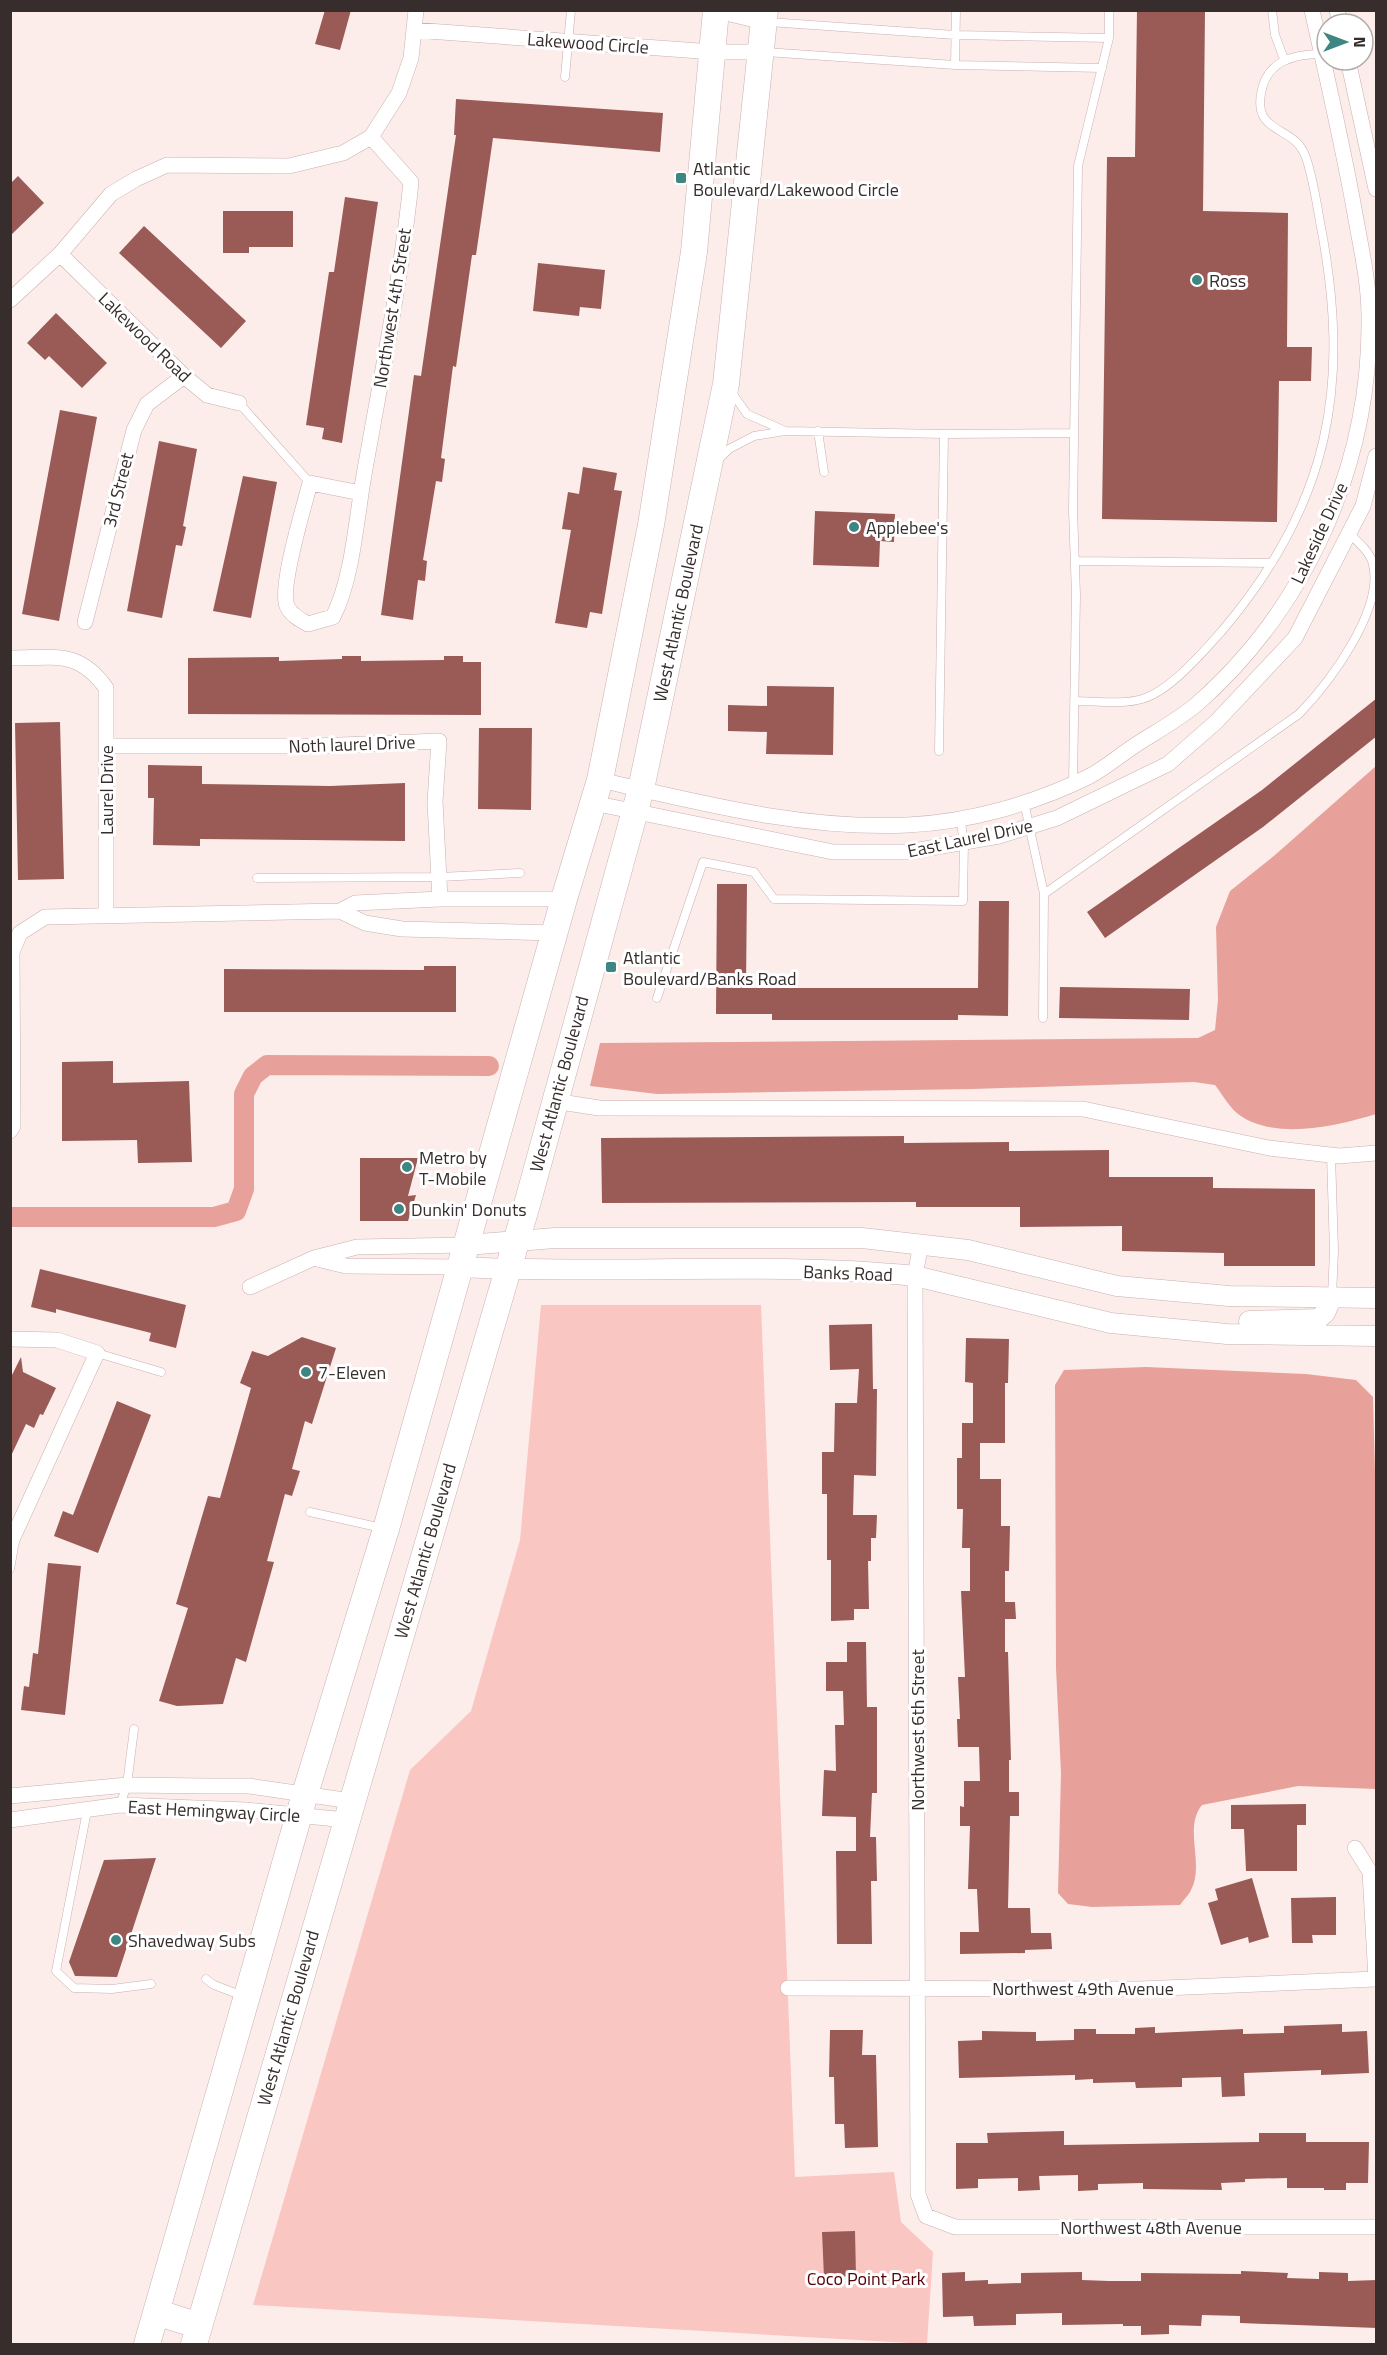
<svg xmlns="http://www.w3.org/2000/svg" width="1387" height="2355" viewBox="0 0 1387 2355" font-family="'Titillium Web',sans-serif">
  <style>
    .green { fill: #fac6c1 }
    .water { fill: #e7a19a }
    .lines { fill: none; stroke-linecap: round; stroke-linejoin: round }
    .canal { stroke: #e7a19a; stroke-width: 20 }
    .building { fill: #9a5a55 }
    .service-casing { stroke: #c9b1af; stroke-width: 9 }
    .minor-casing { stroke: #c9b1af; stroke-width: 16 }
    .tertiary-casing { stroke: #c9b1af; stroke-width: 21 }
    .primary-casing { stroke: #c9b1af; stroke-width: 27 }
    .service { stroke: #fff; stroke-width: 8 }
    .minor { stroke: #fff; stroke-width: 15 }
    .tertiary { stroke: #fff; stroke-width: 20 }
    .primary { stroke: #fff; stroke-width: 26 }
    .poi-dot { fill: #3e8682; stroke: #fff; stroke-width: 2 }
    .labels { text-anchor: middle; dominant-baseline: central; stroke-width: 6; stroke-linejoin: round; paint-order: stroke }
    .street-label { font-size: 18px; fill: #362d2c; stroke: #fff }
    .poi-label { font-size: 18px; fill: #362d2c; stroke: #fff; text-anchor: start }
    .park-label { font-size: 18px; fill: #550007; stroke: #fff }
  </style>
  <rect width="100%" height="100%" fill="#fcedeb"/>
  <path class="green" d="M541,1305H761L795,2177L894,2172L901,2222L933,2252L927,2344L253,2305L410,1770L471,1711L520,1540Z"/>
  <path class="water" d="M1376,766V1114C1337,1126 1274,1141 1238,1114C1229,1107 1222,1094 1215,1085L1194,1082L973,1089L657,1094L590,1086L600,1043L1198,1038L1215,1030L1218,1000L1216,927L1230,891L1275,855Z
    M1146,1367L1306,1374L1356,1380L1373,1397L1376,1508V1789L1298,1786L1202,1805C1183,1829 1205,1863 1191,1890C1189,1895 1183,1900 1180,1905L1092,1907L1068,1904L1058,1893L1061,1773L1056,1668L1055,1385L1064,1370Z"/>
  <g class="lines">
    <path class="canal" d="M10,1217H214L236,1211L244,1189V1094L253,1076L267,1065L489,1066"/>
  </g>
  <path class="building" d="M325,10H351L340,50L315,44Z
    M1137,10H1205L1203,211L1288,213L1287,347H1312L1311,381H1279L1277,522L1102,519L1107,157H1135Z
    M456,99L663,113L660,152L493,138L476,255H472L456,367L453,366L441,458L445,459L442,482L436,481L423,560L427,561L425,581L418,580L413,620L381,615L414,375L421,376L456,135H454Z
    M18,176L44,203L10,236V184Z
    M345,197L378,202L342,443L322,439L324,428L306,425L329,272H334Z
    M223,211H293V247H249V253H223Z
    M144,226L246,321L221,348L119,253Z
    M538,263L605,270L601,309L580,307L579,316L533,311Z
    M56,313L107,363L82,388L49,356L45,360L27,343Z
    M60,410L97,417L59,621L22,614Z
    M159,441L197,449L183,526L186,527L182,546L176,545L162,618L127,611Z
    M583,467L617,473L614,490L622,491L602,614L590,612L587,628L555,623L571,530L562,529L568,492L579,494Z
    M243,476L277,482L251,618L213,611Z
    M815,511L895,514L894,542L880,541L879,567L813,565Z
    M342,656H361V661L444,660V656H463V662H481V715L188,714V658L279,657V661L342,659Z
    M767,686L834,687L833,755L766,754L767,732L728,731V705L767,706Z
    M1377,698V736L1263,827L1105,938L1087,912L1262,790Z
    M60,722L64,879L18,880L15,723Z
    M479,728H532L531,810L478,809Z
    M148,765L202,766V784L330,786L405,783V841L200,839V846L153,845L154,798H148Z
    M717,884H747L746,988H978L979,901H1009L1008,1016L958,1015V1020H772V1014H716Z
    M424,966H456V1012H224V969L424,970Z
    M1060,987L1190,989L1189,1020L1059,1018Z
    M113,1061V1083L189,1081L192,1162L138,1163L137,1140L62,1141V1062Z
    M904,1136V1143L1009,1142V1151L1109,1150V1177H1213V1188L1315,1189V1266H1224V1253L1122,1251V1226L1020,1227V1207H916V1202L602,1203L601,1138Z
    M360,1158H418L408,1196L416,1195L408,1221H360Z
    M40,1269L186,1305L176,1348L149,1341L151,1333L56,1309V1313L31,1307Z
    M872,1324L873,1389H877L876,1476L854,1475L853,1515H877L876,1538H871V1561H868L869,1609H854V1620L831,1621V1560H827V1494H822V1452H834L835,1403H857L859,1369L830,1370L829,1325Z
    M302,1337L336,1348L312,1424L305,1421L292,1469L300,1471L292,1496L285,1494L267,1561L274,1562L246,1662L236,1658L223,1704L177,1706L159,1701L188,1608L176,1604L208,1496L220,1498L251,1388L240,1383L252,1351L268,1356Z
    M966,1338L1009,1339L1008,1383H1005V1443H980V1479H1001V1526H1010L1009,1571H1005V1602H1015L1016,1619H1005V1652H1008L1011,1760H1009V1792H1019V1816H1010L1008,1908H1030L1031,1933H1051L1052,1949L1025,1950V1953L960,1954V1932H979L977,1889H968L970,1826H960V1806L964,1807V1781H980L979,1747H958L957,1719H960L958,1677H965L961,1591H970V1548H962L963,1509H957V1458H962V1423H973V1383L965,1382Z
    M21,1357L23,1372L56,1388L43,1415L40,1414L34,1428L26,1424L10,1458V1379Z
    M117,1401L151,1415L98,1553L54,1536L63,1511L73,1515Z
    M48,1563L81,1566L65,1715L21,1710L24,1686L29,1687L33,1653L38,1654Z
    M847,1642H866L867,1707H877V1793H872L870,1837H876L877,1881H871L872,1944H837L836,1851H856V1817L822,1816L824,1770L836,1771L835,1725H844L843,1691H826V1662H847Z
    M1306,1804V1825H1297V1871H1246L1244,1829H1231V1805Z
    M156,1858L117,1977L75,1976L69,1962L104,1860Z
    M1252,1878L1269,1937L1249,1943L1248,1937L1221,1945L1208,1903L1218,1900L1215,1889Z
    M1336,1897V1935H1312L1313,1943H1292L1291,1898Z
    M1342,2024V2032L1367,2031L1369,2073L1321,2075V2070L1244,2073L1245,2096L1222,2097L1221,2077L1182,2078V2087L1136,2088L1135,2082L1093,2083V2079L1075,2080V2075L959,2078L958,2041L982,2040V2031L1036,2032V2041L1074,2040V2029H1096V2034H1135V2028L1155,2027V2033L1243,2029V2034L1284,2033V2026Z
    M830,2030H863L862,2055H876L878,2147L845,2148L844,2124H835L834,2077H829Z
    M1064,2131V2145L1259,2142V2133H1306V2142H1369L1368,2183H1346V2190H1324V2188H1287V2178L1245,2179V2182L1221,2183L1222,2190L1143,2189V2183L1098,2184V2190L1078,2191V2175L1039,2176L1040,2190L1018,2191V2178L978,2179V2188L956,2189V2143H988L987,2133Z
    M855,2231L856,2276L824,2277L822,2232Z
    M1241,2271L1288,2273L1287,2278L1319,2279V2272L1348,2273V2281L1377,2280V2328L1240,2323V2316L1202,2315L1201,2326L1169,2325V2334L1141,2335V2326H1123V2324L1062,2325V2313L1016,2314V2325L974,2326L973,2316L943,2317L942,2273L965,2272V2281L988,2280V2284L1021,2283V2273L1082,2272V2280L1109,2281H1141V2273L1241,2274Z"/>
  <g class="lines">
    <defs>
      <path id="service" d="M1272,10L1275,35L1284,59
        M769,22L955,35L1109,38
        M766,52L955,65L1102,68
        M955,65L956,10
        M565,77L571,10
        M730,390L747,414L783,430
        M239,403L310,483
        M818,431L824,472
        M718,460L729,449L754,436L785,431L944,434L1074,433
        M1075,561L1272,563
        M1074,701C1095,701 1122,705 1142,699C1170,691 1202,653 1221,632C1330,504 1352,385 1320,222C1317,205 1311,165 1303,151C1291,127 1254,132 1261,94C1266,61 1293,54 1322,54
        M939,751L944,434
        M1073,783L1076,595L1073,510L1078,166L1109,38V10
        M1024,802L1044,894L1299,714C1329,683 1387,607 1372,561C1369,551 1357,541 1349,533
        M257,878L440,877L520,873
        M657,998L703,862L754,872L774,899L963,901L964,842L960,817
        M1043,1018L1044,894
        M1331,1155L1334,1251L1332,1296
        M97,1353L161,1372
        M310,1512L382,1528
        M10,1569L15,1541
        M120,1805L127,1785L134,1729
        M87,1811L56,1971L74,1988L112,1989L151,1984
        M206,1979L214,1985L243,1996"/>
      <path id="minor" d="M713,10L764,22
        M1337,10L1340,24
        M414,30L713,52H761
        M1348,60L1376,189
        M60,254L184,376L207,395L239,403
        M10,300L60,254L111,194L136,179L167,165L289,166L343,153L371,137L399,93L411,58L416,10
        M361,493L310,483C304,507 279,587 287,606C291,615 300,620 308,624L333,617C353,577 356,520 364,475C381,378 401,280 411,182L371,137
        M85,622L134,430L147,404L184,376
        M10,658C54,658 78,649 106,688V915
        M106,746H316L439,741L435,802L440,899
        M600,780C701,803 804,830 908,825C969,822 1033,804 1088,777C1104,769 1119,756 1134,746C1154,733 1178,720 1197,704C1307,607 1371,463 1369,317C1369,282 1361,248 1355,214C1343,146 1327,78 1312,10
        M593,803L833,852H908L999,836L1057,818L1168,764L1216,722L1295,638L1363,506L1376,456
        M340,911L355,903L440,899H564
        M554,1101L599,1108L1083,1109L1269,1148L1339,1156L1376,1153
        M10,1131L13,1126L12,952L20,933L45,917L340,911L365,923L402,929L554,933
        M921,1243L915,1276L918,2194L926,2216L955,2227H1376
        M317,1259L346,1266L460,1267
        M250,1287L314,1258L357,1247L467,1245
        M10,1339L57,1340L97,1353L10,1544
        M10,1796L127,1785L207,1786H249L351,1801
        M10,1820L120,1805L246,1810L346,1820
        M1355,1848L1370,1872L1376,1979
        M788,1988L1140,1989L1376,1979"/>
      <path id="tertiary" d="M467,1245L555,1238H862L968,1250L1117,1286L1229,1296L1376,1298
        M460,1267C611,1275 764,1261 915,1276L1111,1323L1227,1334L1376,1336
        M1249,1321L1318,1319L1325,1313L1332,1297"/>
      <path id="primary" d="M156,2312L199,2326
        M147,2344L305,1794L386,1529L564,899L600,780L651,525L694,252L716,10
        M194,2344L528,1201L641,789L726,384L765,10"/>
    </defs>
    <use href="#service" class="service-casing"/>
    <use href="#minor" class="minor-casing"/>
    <use href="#tertiary" class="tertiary-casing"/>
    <use href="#primary" class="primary-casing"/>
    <use href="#service" class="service"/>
    <use href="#minor" class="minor"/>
    <use href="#tertiary" class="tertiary"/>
    <use href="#primary" class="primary"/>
  </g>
  <g class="poi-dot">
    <rect x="675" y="172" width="12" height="12" rx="3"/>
    <circle cx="1197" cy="280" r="6"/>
    <circle cx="854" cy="527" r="6"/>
    <rect x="605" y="961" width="12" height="12" rx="3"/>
    <circle cx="407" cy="1167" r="6"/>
    <circle cx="399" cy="1209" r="6"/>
    <circle cx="306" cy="1372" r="6"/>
    <circle cx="116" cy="1940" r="6"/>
  </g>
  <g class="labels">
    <g class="street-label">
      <text transform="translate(588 43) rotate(4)">Lakewood Circle</text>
      <text transform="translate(392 308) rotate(-81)">Northwest 4th Street</text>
      <text transform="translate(145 337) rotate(44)">Lakewood Road</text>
      <text transform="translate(118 490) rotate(-76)">3rd Street</text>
      <text transform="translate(1319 533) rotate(-65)">Lakeside Drive</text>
      <text transform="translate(678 613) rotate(-78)">West Atlantic Boulevard</text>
      <text transform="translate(352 744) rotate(-2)">Noth laurel Drive</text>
      <text transform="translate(106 790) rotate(-90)">Laurel Drive</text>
      <text transform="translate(970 838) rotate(-12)">East Laurel Drive</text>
      <text transform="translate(559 1084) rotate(-75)">West Atlantic Boulevard</text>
      <text transform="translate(848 1273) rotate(2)">Banks Road</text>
      <text transform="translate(425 1551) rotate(-74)">West Atlantic Boulevard</text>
      <text transform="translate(917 1730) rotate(-90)">Northwest 6th Street</text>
      <text transform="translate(214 1811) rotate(3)">East Hemingway Circle</text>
      <text x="1083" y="1988">Northwest 49th Avenue</text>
      <text transform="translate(288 2018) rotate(-74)">West Atlantic Boulevard</text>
      <text x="1151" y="2227">Northwest 48th Avenue</text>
    </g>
    <g class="poi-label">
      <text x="693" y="168">Atlantic<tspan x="693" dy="21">Boulevard/Lakewood Circle</tspan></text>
      <text x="1209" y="280">Ross</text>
      <text x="866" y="527">Applebee's</text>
      <text x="623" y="957">Atlantic<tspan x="623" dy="21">Boulevard/Banks Road</tspan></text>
      <text x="419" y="1157">Metro by<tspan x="419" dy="21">T-Mobile</tspan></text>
      <text x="411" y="1209">Dunkin' Donuts</text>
      <text x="318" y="1372">7-Eleven</text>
      <text x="128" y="1940">Shavedway Subs</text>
    </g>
    <g class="park-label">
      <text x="866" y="2278">Coco Point Park</text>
    </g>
  </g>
  <rect width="1387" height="2355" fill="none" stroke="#362d2c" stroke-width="24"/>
  <g transform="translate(1345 42) rotate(90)"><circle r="28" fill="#ffffff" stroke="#afabab" stroke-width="1.5"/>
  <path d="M0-4.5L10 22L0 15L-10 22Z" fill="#3e8682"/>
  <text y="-9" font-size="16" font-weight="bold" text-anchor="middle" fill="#362d2c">N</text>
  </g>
</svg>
